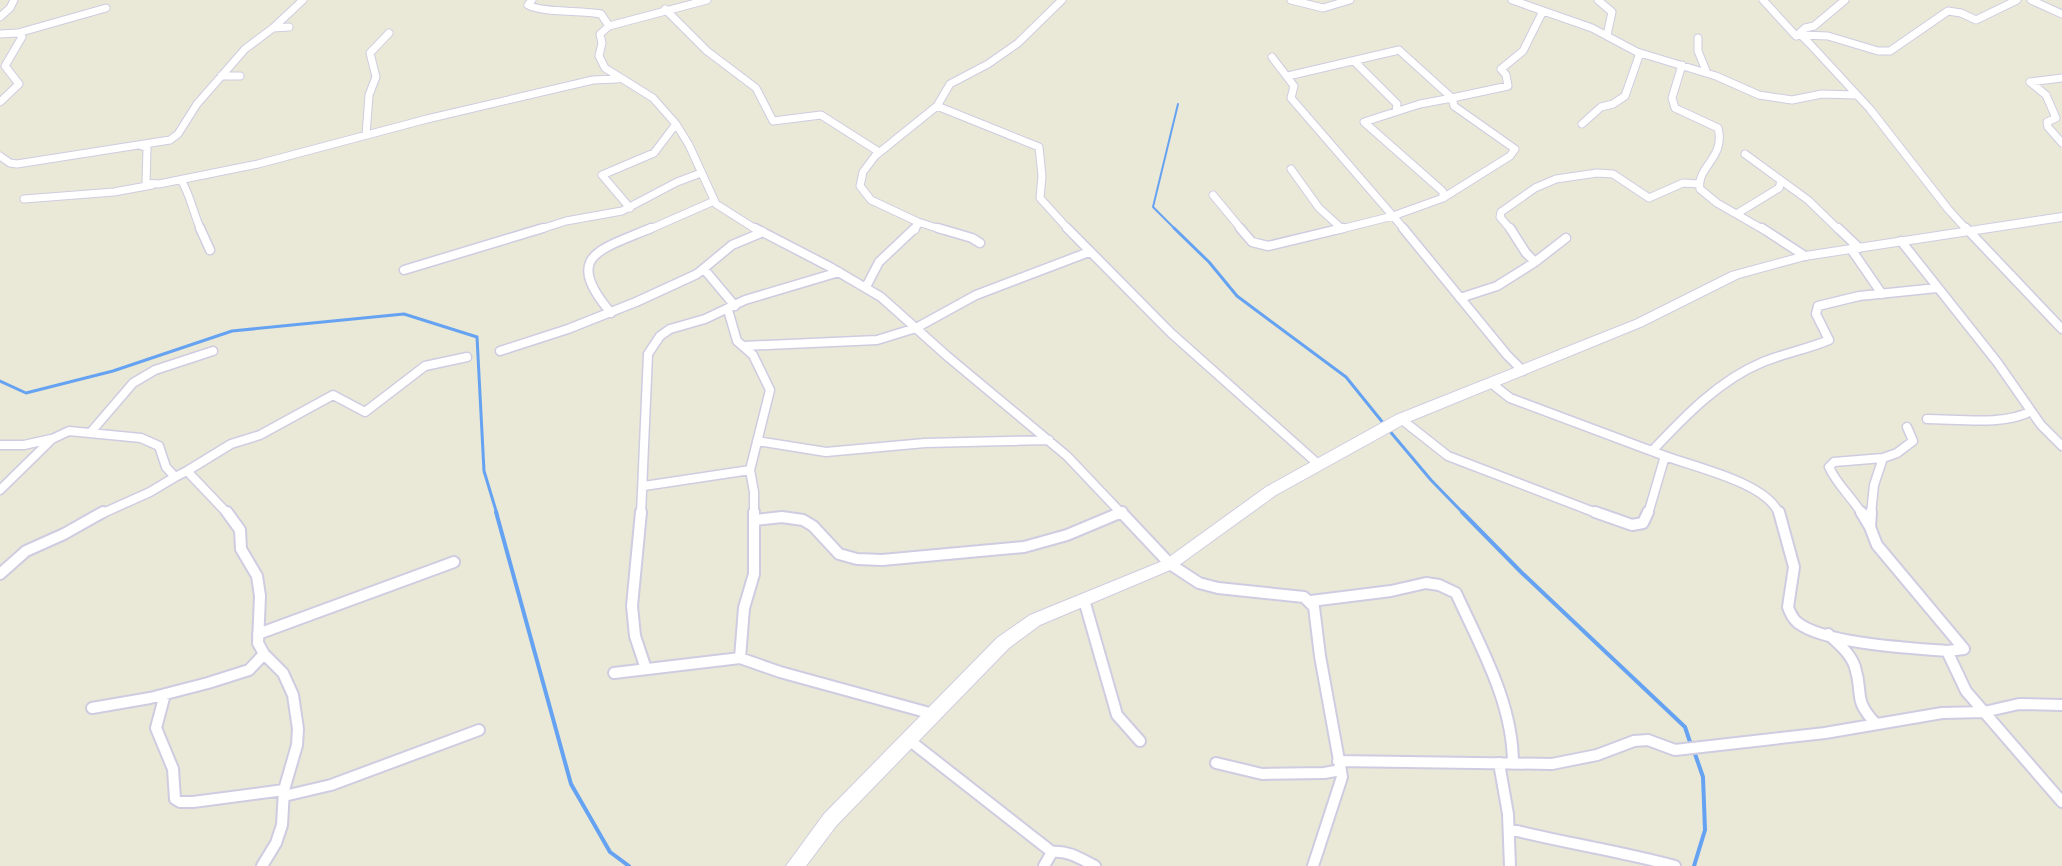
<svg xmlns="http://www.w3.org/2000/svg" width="2062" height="866" viewBox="0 0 2062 866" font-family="'DejaVu Sans',sans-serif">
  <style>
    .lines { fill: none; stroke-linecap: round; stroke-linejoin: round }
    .stream-far2 { stroke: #65a3f2; stroke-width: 2 }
    .stream-far1 { stroke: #65a3f2; stroke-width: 3 }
    .stream { stroke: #65a3f2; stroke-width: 4 }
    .street-far2-casing { stroke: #cfcce1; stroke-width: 9 }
    .street-far1-casing { stroke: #cfcce1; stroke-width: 11 }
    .street-casing { stroke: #cfcce1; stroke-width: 14 }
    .secondary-casing { stroke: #cfcce1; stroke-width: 2 }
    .street-far2 { stroke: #fff; stroke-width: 7 }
    .street-far1 { stroke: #fff; stroke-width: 8 }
    .street { stroke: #fff; stroke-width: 10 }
    .secondary { fill: #fff; fill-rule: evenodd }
  </style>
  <rect width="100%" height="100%" fill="#eae8d7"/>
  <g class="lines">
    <path class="stream-far2" d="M1176,230L1153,207L1178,104"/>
    <path class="stream-far1" d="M1174,228L1209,262L1237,296L1346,377L1384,424
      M0,381L26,393L113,371L232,331L404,314L477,337L484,471L497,514
      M1388,429L1431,480L1464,514"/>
    <path class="stream" d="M496,512L571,784L610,852L629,866
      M1462,512L1521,572L1685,727L1691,745
      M1694,751L1703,777L1705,830L1694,866"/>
    <defs>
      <path id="street-far2" d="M532,0L528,5C543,13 581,10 601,14L609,26
        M707,0L609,26L600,34L602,43L599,56L605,68L653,98L676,124L689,145L716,204L757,230
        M1291,0L1323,8L1350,0
        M1512,0L1592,28L1637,52L1716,76L1759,95L1792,100L1822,94L1856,95
        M1598,0L1612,12L1607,35
        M1763,0L1796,36L1801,35L1810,44L1870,109L1948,209L1967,230
        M2031,0L2062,14
        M665,9L707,51L756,88L773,121L821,115L879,152
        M0,17L10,8L14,0
        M273,28L289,27
        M18,33L106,8
        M0,34L18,33L22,37L5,66L19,84L0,102
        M1801,35L1828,36L1878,51H1890L1948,11L1961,13L1976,20L2017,0
        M1796,36L1805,28L1814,26L1845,0
        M1698,38V51L1707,73
        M1272,57L1294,86L1291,98L1405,230
        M1354,61L1397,104L1396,111
        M1682,65L1672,98L1675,108L1718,128C1726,158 1696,167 1700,189L1717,203L1764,230
        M221,76H240
        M1288,76L1399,50L1452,98L1420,104L1364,122L1440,189L1443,192V198
        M2030,82L2046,95L2056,118L2047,122L2048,127L2062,143
        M2030,82L2062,78
        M937,106L1039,147L1042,176L1040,198L1069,230
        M1582,124L1601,107L1613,104L1625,96L1640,53
        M366,135L369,95L376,77L370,53L389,33
        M140,145L147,148L146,183L159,184L258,164L427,119L593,80L617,79
        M1745,154L1808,200L1839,230
        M0,156L10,163L17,164L170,140L178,134L197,104L245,49L273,28L303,0
        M1291,169L1319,208L1340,227
        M181,180C191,196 193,213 201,230
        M1213,195L1242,230
        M24,199L114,192L152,185
        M630,208L602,175L654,153L676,124
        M1738,213L1779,188L1781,181
        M918,222L943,230
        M538,230L566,221L622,211L677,182L701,173
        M648,230L714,201
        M915,230L918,222L871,200L860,186L863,172L875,156L937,106L950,84L988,64L1018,43L1062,0
        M1337,230L1393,216L1443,198L1510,156L1515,149L1454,106L1452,98L1508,86L1506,75L1501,69L1523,51L1543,11
        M1511,230L1500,217L1501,212L1535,188L1556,179L1597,173L1613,174L1649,198L1683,183L1699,184"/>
      <path id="street-far1" d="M200,228L210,250
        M755,228L830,267L881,297L947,356L1067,456L1122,514
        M938,228L972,238L980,243
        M1067,228L1171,333L1318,464
        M1240,228L1252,242L1268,246L1343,228
        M1403,228L1507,355L1523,371
        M1510,228L1526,253L1535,262
        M1762,228L1805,256
        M1838,228L1859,248
        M1966,228L2062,329
        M1901,241L1997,362L2041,425L2062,446
        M1851,249L1882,294
        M704,269L735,306
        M404,270L543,228
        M866,287L879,262L915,228
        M1460,298L1497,286L1535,262L1566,238
        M728,310L737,341L753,355L770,390L750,470L754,492V514
        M611,313C562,255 600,250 651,228
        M743,346L877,340L916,328L976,295L1089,252
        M500,351L568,329L636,302L697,274L732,245L763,232
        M1491,383L1510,398L1665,456L1648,514
        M1401,419L1448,456L1599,514
        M1927,419C1957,419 2005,426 2031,411
        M91,432L133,383L155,370L213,351
        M757,441L826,452L925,443L1049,440
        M0,445H24L51,439
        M1652,451C1684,417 1719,380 1763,362C1785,353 1808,349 1829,340L1816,314L1818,306L1859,296L1937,288
        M1665,456C1694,467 1768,483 1779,514
        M187,471L231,444L260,435L333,395L365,412L425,366L467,357
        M644,486L750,470
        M0,490L52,439L69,431L141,438L159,446L166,467L175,477L187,471L228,514
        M101,514L150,492L175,477
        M641,514L648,354L660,336L670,329L705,319L745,300L839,272
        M1118,514L1122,512
        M1862,514C1852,497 1837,485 1829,467L1834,462L1883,458
        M1871,514L1874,485L1883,458L1897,453L1913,441L1907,427"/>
      <path id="street" d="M227,512L240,530L241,549L257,576L260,596L258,643L264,654L283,673L293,695L298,729L297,745L284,790L282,825L276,843L262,866
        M641,512L632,606L635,636L646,669
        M1121,512L1170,564L1199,583L1218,588L1304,597L1314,607L1320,656L1342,777L1313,866
        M1595,512L1632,525L1643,523L1648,512
        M1779,512L1794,567L1788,607C1790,613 1793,619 1798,623C1826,644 1910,648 1947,651
        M1861,512L1870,527
        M1871,512L1870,527L1877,545L1964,649L1947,651L1966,691L2062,802
        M755,520L782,517L803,520L813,526L839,554L857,559L882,560L1024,547L1067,535L1122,512
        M0,574L26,551L64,534L103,512
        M1084,600L1117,715L1140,741
        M1311,601L1391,591L1426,583L1439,585L1456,593C1481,648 1513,703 1513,764
        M258,634L454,562
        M1828,634C1838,643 1851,654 1855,667C1864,696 1852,698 1876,724
        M740,658L744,608L754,574V512
        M614,673L740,658L780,672L933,714
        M165,694L156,728L173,769L175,799L180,802H193L284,790
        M92,708L150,698L208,683L249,670L264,654
        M909,740L1052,852
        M1338,761L1552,764L1597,755L1634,741L1648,740L1675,750L1825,733L1942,713L1984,712L2019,704L2062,705
        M1216,763L1262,774L1324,773L1341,770
        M1499,763L1508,814L1510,866
        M284,796L331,785L479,730
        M1509,829C1564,843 1620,851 1675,866
        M1044,866L1052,852C1068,850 1081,859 1095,866"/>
      <path id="secondary" d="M2062,213V221L1805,260L1739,278L1643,326L1406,423L1276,495L1175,568L1040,625L1009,648L836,826L806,866H786L824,814L997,638L1030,615L1165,560L1266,487L1396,415L1635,320L1731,272L1805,252Z"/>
    </defs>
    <use href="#street-far2" class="street-far2-casing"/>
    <use href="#street-far1" class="street-far1-casing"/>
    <use href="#street" class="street-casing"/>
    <use href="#secondary" class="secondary-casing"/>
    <use href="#street-far2" class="street-far2"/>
    <use href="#street-far1" class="street-far1"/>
    <use href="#street" class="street"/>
    <use href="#secondary" class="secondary"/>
  </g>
</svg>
